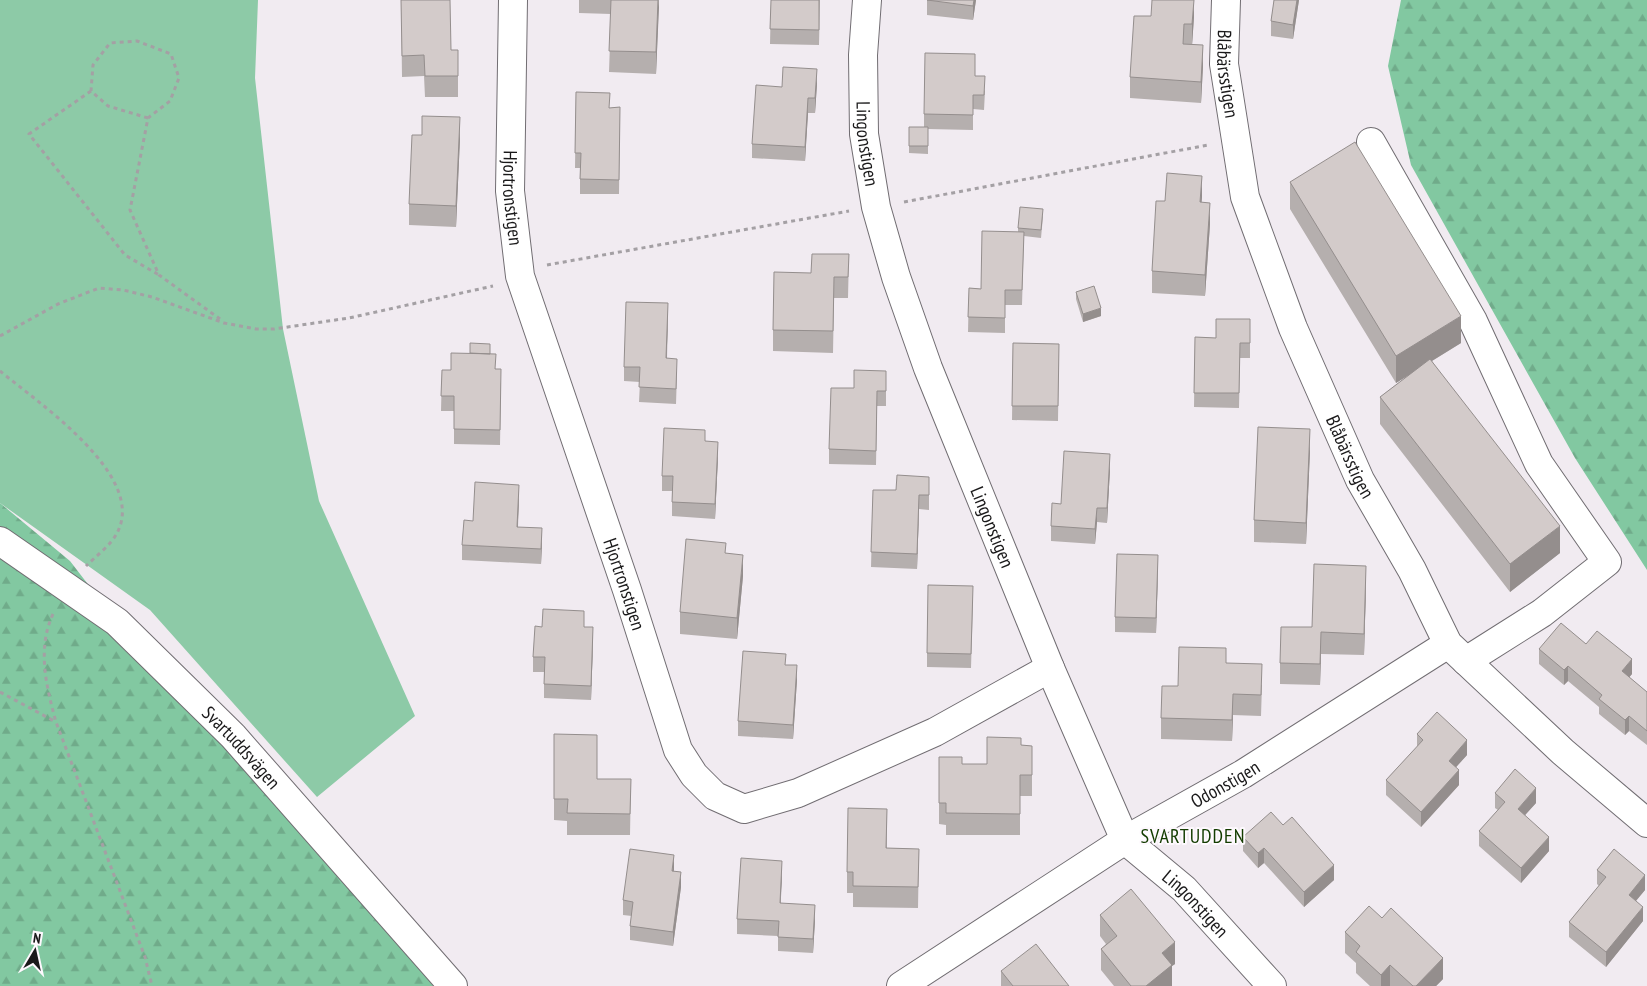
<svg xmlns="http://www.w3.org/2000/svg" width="1647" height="986" viewBox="0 0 1647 986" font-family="'PT Sans Narrow',sans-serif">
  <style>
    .green { fill: #8dcaa7 }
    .forest { fill: url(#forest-firs) }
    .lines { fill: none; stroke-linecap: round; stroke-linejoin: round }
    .minor-casing { stroke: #716d72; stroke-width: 30 }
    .path { stroke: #a4a0a4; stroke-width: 3; stroke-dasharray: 4 4; stroke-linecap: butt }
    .minor { stroke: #fff; stroke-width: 28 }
    .wall { fill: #b5afae }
    .shaded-wall { fill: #948e8d }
    .building { fill: #d3cbca; stroke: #948e8d }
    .labels { text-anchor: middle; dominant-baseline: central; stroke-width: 4; stroke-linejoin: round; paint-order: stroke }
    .street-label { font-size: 19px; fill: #1a191a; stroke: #fef9fe }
    .neighbourhood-label { font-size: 20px; letter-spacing: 1px; fill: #133c00; stroke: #fef9fe }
  </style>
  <defs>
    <pattern id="forest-firs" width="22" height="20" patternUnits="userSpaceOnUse" patternTransform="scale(1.25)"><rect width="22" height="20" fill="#82c8a1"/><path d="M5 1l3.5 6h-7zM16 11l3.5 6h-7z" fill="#70ab8a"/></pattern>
  </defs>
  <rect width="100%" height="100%" fill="#f1ebf1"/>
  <path class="green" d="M0,0H258L255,78L283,329L319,501L415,716L317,797L150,610L0,503Z"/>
  <path class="forest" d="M1401,0H1647V570L1575,458L1411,165L1388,66Z
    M0,503L70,561L134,644L453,986H0Z"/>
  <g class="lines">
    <defs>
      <g id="minor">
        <path id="s1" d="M513,0L510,191L520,276L627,590L678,750L694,775L715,796L744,809L798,793L935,732L1050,668"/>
        <path id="s2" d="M867,0L863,55L864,134L876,207L896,277L928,368L1050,668L1125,840L1184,889L1272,986"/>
        <path id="s3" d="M1226,0L1224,64L1245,197L1293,328L1360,480L1412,570L1448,644L1563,752L1647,823"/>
        <path d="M1371,142L1473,321L1539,464L1607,562L1542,613L1466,661"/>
        <path id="s4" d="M0,541L117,622L233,736L453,986"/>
        <path id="s5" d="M901,986L1125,840L1243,774L1448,644"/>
      </g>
    </defs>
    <use href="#minor" class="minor-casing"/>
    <path class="path" d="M91,91L29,134L125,255L159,275
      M148,118L108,106L91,91L93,65L110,43L137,41L171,54L179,78L170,101L148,118L130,210L159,275L220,319
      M904,202L1208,145
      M547,265L849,211
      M0,336L58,304L99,288L123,290L152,297L224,323L256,329H274L349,318L493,286
      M0,371C37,402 148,476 117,533C111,545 96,556 86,566
      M53,614C37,648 46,686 56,722L145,957L152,986
      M0,692L56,722"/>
    <use href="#minor" class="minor"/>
  </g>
  <path class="wall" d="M401,0L451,50H458V97H425L424,76L402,77Z
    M579,0H659L656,74L609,72L611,14L579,13Z
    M771,0H820L819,45L770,44Z
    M927,0H976L973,20L927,15Z
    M1274,0H1299L1293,39L1271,36V21Z
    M1151,16L1194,17L1192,44L1203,66L1201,103L1130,98V77Z
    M975,76L985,91L984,110L973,109V130L928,129V154L909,153V127H924V114Z
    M817,84L815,113H808L805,161L752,158V144Z
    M576,92L610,108L620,107L619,194H580V168H575Z
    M460,138L456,227L409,225V204Z
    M1290,182L1461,343L1432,361L1560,553L1510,592L1380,424V397L1410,374L1396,383L1290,209Z
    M1202,197L1201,203L1210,224L1205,296L1152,293V271L1165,201Z
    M1043,216L1041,238L1024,236L1022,305H1005V333L968,332L969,288L981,289L1018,232V228Z
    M849,254L848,298H834L833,353L773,351V330L811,273Z
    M1076,292L1101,316L1083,322L1076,299Z
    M668,318L667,358L677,373L676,404L639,402L640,382L624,381V367Z
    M1250,319V358H1240L1239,408L1194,407L1195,337L1216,338Z
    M1013,343L1059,344L1058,421L1012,420Z
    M490,354L501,384L500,445L454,444V411H441L442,370H451Z
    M886,371V406H877L876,465L829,464V449Z
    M1310,450L1306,544L1254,542V520Z
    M718,457L715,519L672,516V491H662V476Z
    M1110,469L1107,523L1097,522L1095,544L1051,541V526L1061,504Z
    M873,490L929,491V510L919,509L917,569L871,567Z
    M519,499L518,527L542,543L541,564L462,560V545L473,521Z
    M726,553L743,576L737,639L680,634V612Z
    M1158,570L1156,633L1115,632V617Z
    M1366,587L1364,655L1321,654L1320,685L1280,684V663L1312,627Z
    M973,600L971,668L927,667V653Z
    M584,627L593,642L591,700L544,698V672H533V657Z
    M1586,644L1632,674L1629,677L1647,692V745L1629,731L1625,735L1599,714V707L1568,681L1564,685L1539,664V649Z
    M1226,663L1262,685L1261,716L1233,715L1232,741L1161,739V718L1178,686Z
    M786,665L797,680L793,739L738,736V721Z
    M554,734L597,779H631L630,835H567V821L554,820Z
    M1417,734L1467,755L1456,767L1459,785L1421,827L1386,795V780L1417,747Z
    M1021,745L1032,746V796H1020V835H946V825L939,824V757L962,764H987Z
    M1495,793L1536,803L1525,815L1549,851L1521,883L1479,846V831L1498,810L1495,808Z
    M887,809V848L919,849L918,908L853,907V893H847V872Z
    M1243,837L1334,880L1304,907L1264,863L1258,868L1243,851Z
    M1597,870L1645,890L1636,901L1643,921L1606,967L1569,937V922L1599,886L1597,884Z
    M674,871L681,887L673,946L630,940V926L632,916L623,915V900Z
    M782,876L780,903L815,920L813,953L778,951V936L737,934V919Z
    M1100,915L1175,964L1172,966V986H1114L1101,970V949L1106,944L1100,936Z
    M1345,932L1443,979L1436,986H1370L1356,973V963L1345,953Z
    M1001,971L1069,986H1001Z"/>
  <path class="shaded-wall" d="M658,0L659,7L656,74V52Z
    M974,0H976L973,20V6Z
    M1194,0V17L1192,46V24Z
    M1297,0H1299L1293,39V25Z
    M1203,45V66L1201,103V82Z
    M817,69V84L815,113V98Z
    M808,98V113L805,161V147Z
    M460,117V138L456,227V206Z
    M1202,176V197L1200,224V202Z
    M1210,203V224L1205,296V275Z
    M668,303V318L666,373V358Z
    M1101,308V316L1083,322V314Z
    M1461,316V343L1396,383V356Z
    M1310,429V450L1306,544V523Z
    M718,442V457L715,519V504Z
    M1110,454V469L1107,523V508Z
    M519,485V499L517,541V527Z
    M919,495V509L917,569V554Z
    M1097,508V522L1095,544V529Z
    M1560,526V553L1510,592V564Z
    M542,528V543L541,564V549Z
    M743,555V576L737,639V618Z
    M1158,555V570L1156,633V618Z
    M1366,566V587L1364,655V634Z
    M593,627V642L591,700V686Z
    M1321,632V654L1320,685V664Z
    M1632,659V674L1622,686V671Z
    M797,665V680L793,739V725Z
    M1568,666V681L1564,685V670Z
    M1233,694V715L1232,741V720Z
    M1629,716V731L1625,735V720Z
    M1467,740V755L1449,775V761Z
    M1459,770V785L1421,827V812Z
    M1536,788V803L1518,823V809Z
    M1549,837V851L1521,883V868Z
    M1264,848V863L1258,868V853Z
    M674,855V870L672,886V871Z
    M782,861V876L780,918V903Z
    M1334,865V880L1304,907V892Z
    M681,872V887L673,946V932Z
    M1645,875V890L1629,909V895Z
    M815,905V920L813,953V939Z
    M1643,907V921L1606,967V952Z
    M1175,942V964L1172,966V986H1146L1162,953Z
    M1443,958V979L1436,986H1416Z
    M1390,965V986H1381V975Z"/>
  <path class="building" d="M401,0H450L451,50H458V76H425L424,55L402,56Z
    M611,0H658L656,52L609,51Z
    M771,0H819V30L770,29Z
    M927,0H974L973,6Z
    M1152,0H1194L1192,24H1184L1183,44L1203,45L1201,82L1130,77L1134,16H1151Z
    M1274,0H1297L1293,25L1271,21Z
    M925,53L975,54V76H985L984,95H973V115L924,114Z
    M783,67L817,69L815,98H808L805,147L752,144L756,85L782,87Z
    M576,92L610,93L609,108L620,107L619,180L580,179L581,153H575Z
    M422,116L460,117L456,206L409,204L412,135H422Z
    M909,127H928V146H909Z
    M1355,142L1461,316L1396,356L1290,182Z
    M1167,173L1202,176L1200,202L1210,203L1205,275L1152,271L1156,201H1165Z
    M1020,207L1043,209L1041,230L1018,228Z
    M982,231L1024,232L1022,290H1005V318L968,317L969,288L981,289Z
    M812,254H849L848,277H834L833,331L773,330L774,272L811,273Z
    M1094,286L1101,308L1083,314L1076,292Z
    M626,302L668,303L666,358L677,359L676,389L639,387L640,367H624Z
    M1216,319H1250V343H1240L1239,393H1194L1195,337L1216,338Z
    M470,343L490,344V354L470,353Z
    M1013,343L1059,344L1058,406H1012Z
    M451,353L496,354L495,369H501L500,430L454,429V396H441L442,370H451Z
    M1430,359L1560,526L1510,564L1380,397Z
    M854,370L886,371V391H877L876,451L829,449L831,388H854Z
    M1258,427L1310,429L1306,523L1254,520Z
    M664,428L705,430V441L718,442L715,504L672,502L673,476H662Z
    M1064,451L1110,454L1107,508H1097L1095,529L1051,526L1052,503L1061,504Z
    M897,475L929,477V495H919L917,554L871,552L873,490H896Z
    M475,482L519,485L517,527L542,528L541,549L462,545L464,520L473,521Z
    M686,539L726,543L725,553L743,555L737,618L680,612Z
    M1117,554L1158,555L1156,618L1115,617Z
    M1314,564L1366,566L1364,634L1321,632L1320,664L1280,663L1281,627H1312Z
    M928,585L973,586L971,654L927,653Z
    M543,609L584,611V627H593L591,686L544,684L545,657H533L535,626L542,627Z
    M1561,623L1586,644L1597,631L1632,659L1622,671L1647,692V731L1629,716L1625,720L1599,699L1602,695L1568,666L1564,670L1539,649Z
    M1179,647L1226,648V663L1262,664L1261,695L1233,694L1232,720L1161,718L1162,686H1178Z
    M743,651L786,654L785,665H797L793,725L738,721Z
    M1437,712L1467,740L1449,761L1459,770L1421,812L1386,780L1423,740L1417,734Z
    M554,734L597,735V779H631L630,814L567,813L568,799H554Z
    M987,737L1021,738V745L1032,746V775H1020V814L946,813V803H939V757H962V764H987Z
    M1515,769L1536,788L1518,809L1549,837L1521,868L1479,831L1505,802L1495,793Z
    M848,808L887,809L886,848L919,849L918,887L853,886V872H847Z
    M1271,812L1283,825L1292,817L1334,865L1304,892L1264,848L1258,853L1243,837Z
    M630,849L674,855L672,871L681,872L673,932L630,926L633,902L623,900Z
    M1614,849L1645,875L1629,895L1643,907L1606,952L1569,922L1606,877L1597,870Z
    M741,858L782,861L780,903L815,905L813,939L778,937L779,921L737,919Z
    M1131,889L1175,942L1162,953L1172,965L1146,986H1131L1101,949L1117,936L1100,915Z
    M1369,906L1382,918L1391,908L1443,958L1416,986H1413L1390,965L1381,975L1356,952L1360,946L1345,932Z
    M1036,944L1069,986H1013L1001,971Z"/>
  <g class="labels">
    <g class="street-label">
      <text stroke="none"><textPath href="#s3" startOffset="74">Blåbärsstigen</textPath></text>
      <text stroke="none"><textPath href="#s2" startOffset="144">Lingonstigen</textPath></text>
      <text stroke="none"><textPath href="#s1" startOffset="198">Hjortronstigen</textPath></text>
      <text stroke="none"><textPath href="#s3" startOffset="479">Blåbärsstigen</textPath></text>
      <text stroke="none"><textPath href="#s2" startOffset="549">Lingonstigen</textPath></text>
      <text stroke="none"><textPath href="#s1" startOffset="602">Hjortronstigen</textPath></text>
      <text stroke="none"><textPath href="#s4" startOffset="319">Svartuddsvägen</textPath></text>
      <text stroke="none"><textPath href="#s5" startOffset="382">Odonstigen</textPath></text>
      <text stroke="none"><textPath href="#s2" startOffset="984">Lingonstigen</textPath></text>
    </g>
    <g class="neighbourhood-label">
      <text x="1193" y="836">SVARTUDDEN</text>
    </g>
  </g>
  <g transform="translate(35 951) rotate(9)" stroke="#fef9fe" stroke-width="4" paint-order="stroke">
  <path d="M0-4L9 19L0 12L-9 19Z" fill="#1a191a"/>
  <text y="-8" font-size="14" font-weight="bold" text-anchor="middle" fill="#1a191a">N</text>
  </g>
</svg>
